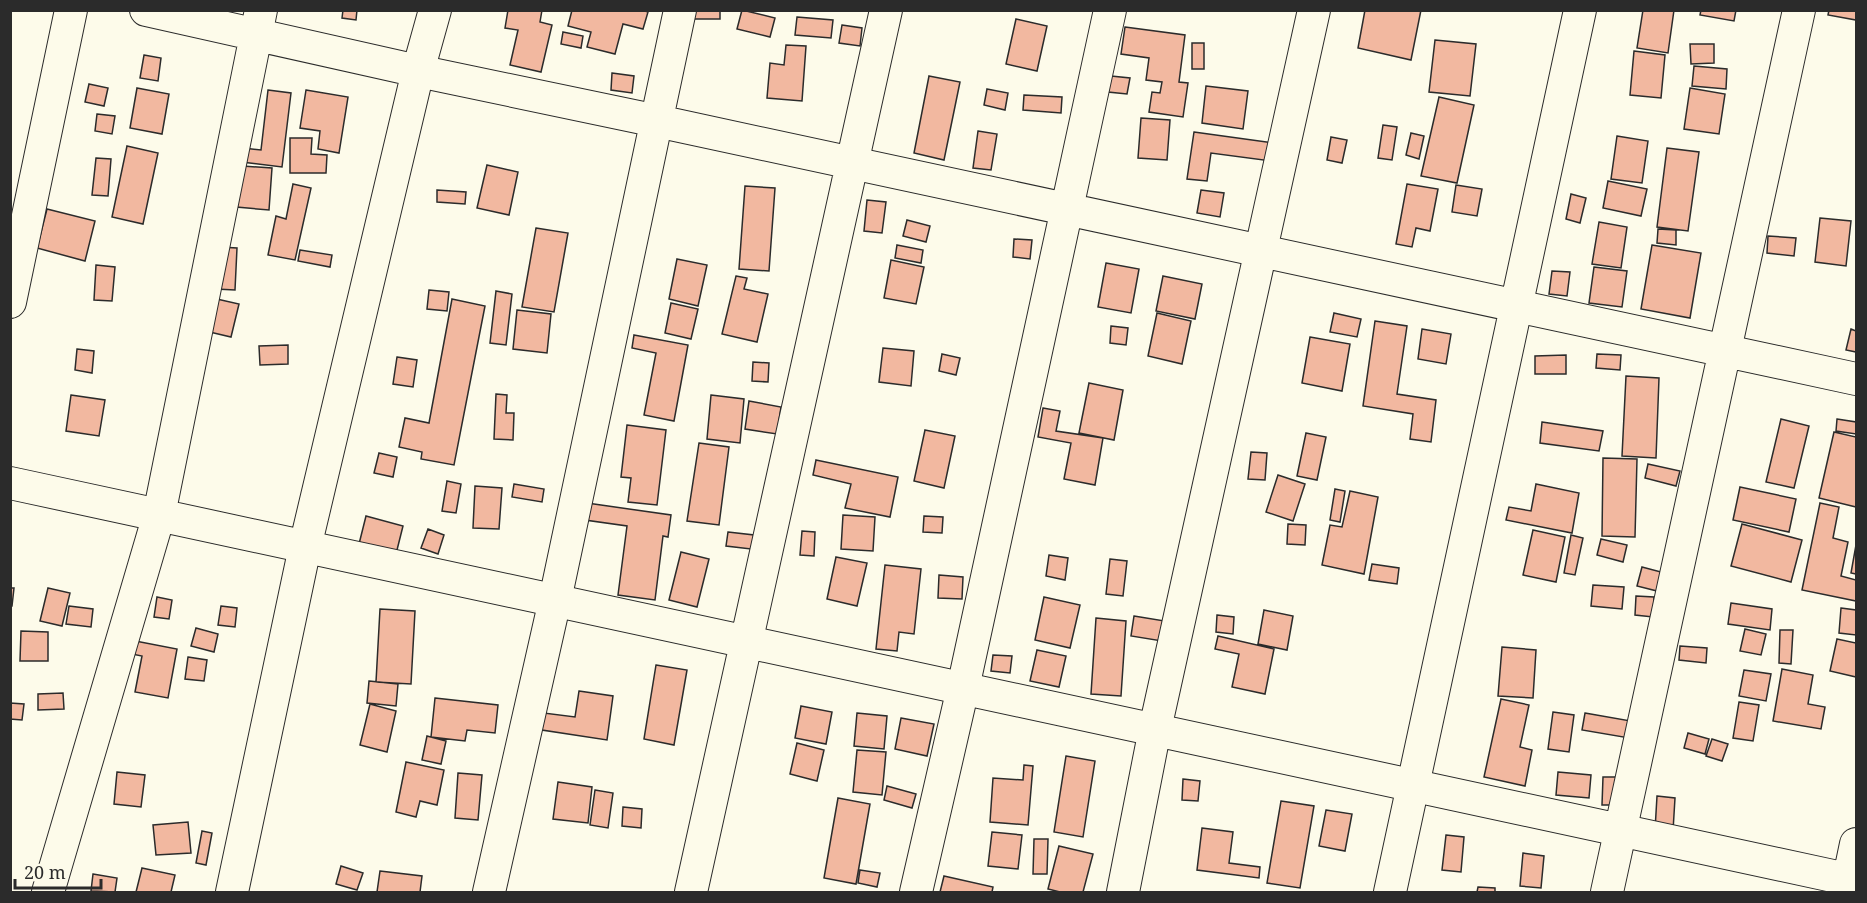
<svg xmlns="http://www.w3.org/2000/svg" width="1867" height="903" viewBox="0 0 1867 903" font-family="'Noto Serif',serif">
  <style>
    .building { fill: #f2b8a0; stroke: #2b2b2b; stroke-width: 1.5 }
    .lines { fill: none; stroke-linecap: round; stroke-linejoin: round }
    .minor-casing { stroke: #2b2b2b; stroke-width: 34 }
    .minor { stroke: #fdfbea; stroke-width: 32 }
  </style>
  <rect width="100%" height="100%" fill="#fdfbea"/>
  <path class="building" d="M343,10H357L356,20L342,18Z
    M508,10H542L540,22L552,25L541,72L510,65L518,30L505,28Z
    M572,10H642L648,12L643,29L623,24L615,54L587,47L591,32L568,26Z
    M694,10H720V19H694Z
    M742,10L775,18L770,37L737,29Z
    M1365,10H1421L1411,60L1358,48Z
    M1643,10H1674L1668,53L1637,48Z
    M1701,10H1736L1734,21L1700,15Z
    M1829,10H1856V20L1828,15Z
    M797,17L833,20L831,38L795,35Z
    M1016,19L1047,26L1037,71L1006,64Z
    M842,25L862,28L860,46L839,43Z
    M1125,27L1185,35L1179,82L1188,83L1183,117L1149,112L1152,92L1160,93L1162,82L1146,80L1149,58L1121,54Z
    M563,32L583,36L581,48L561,44Z
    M1435,40L1476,44L1470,96L1429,92Z
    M1192,43H1204V69H1192Z
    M1690,44H1714V63L1691,64Z
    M786,45L806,46L802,101L767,98L770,63L784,65Z
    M1634,51L1665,55L1661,98L1630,95Z
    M144,55L161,58L158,81L140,78Z
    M1694,66L1727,69L1726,89L1692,86Z
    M612,73L634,76L632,93L611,90Z
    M929,76L960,82L944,160L914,153Z
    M1111,76L1130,78L1127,94L1108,92Z
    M89,84L108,88L104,106L85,102Z
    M1206,86L1248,91L1243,129L1202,123Z
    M137,88L169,94L162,134L130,128Z
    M1690,88L1725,94L1719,134L1684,129Z
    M987,89L1008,93L1005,110L984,105Z
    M268,90L291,93L282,167L225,160L227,146L261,150Z
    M306,90L348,97L339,153L318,149L320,131L300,128Z
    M1024,95L1062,97L1061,113L1023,110Z
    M1439,97L1474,105L1457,183L1421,176Z
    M97,114L115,116L112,134L95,131Z
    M1141,118L1170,120L1167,160L1138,158Z
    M1383,125L1397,127L1392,160L1378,158Z
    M978,131L997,134L991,170L973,168Z
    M1194,132L1273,143L1271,161L1211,153L1207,181L1187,179Z
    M1411,133L1424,136L1419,159L1406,155Z
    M1617,136L1648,141L1642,183L1611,179Z
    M1331,137L1347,140L1342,163L1327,160Z
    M290,138H312L311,154L327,155L326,173H290Z
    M127,146L158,153L143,224L112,217Z
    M1667,148L1699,152L1688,231L1657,227Z
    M96,158L111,159L108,196L92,195Z
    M229,165L272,168L269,210L225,206Z
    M487,165L518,172L509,215L477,208Z
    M1608,181L1647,189L1641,216L1603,208Z
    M293,184L311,188L295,260L268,255L276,216L286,219Z
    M1407,184L1438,189L1430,231L1416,228L1412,247L1396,244Z
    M1456,185L1482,189L1477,216L1452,212Z
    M745,186L775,188L769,271L739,269Z
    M437,190L466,192L465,204L437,202Z
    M1201,190L1224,193L1220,217L1197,213Z
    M1571,194L1586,198L1580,223L1566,219Z
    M867,200L886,202L882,233L864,231Z
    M47,209L95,221L85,261L37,248Z
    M1820,218L1851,221L1846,266L1815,262Z
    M907,220L930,226L926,242L903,236Z
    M1599,222L1627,227L1621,268L1592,264Z
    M536,228L568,233L554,312L522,307Z
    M1658,229L1676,230V245L1657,243Z
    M1768,236L1796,238L1794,256L1767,253Z
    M1014,239L1032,240L1030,259L1013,257Z
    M897,245L923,250L921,263L895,258Z
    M1652,245L1701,253L1690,318L1641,309Z
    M219,247L237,248L235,290L216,289Z
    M300,250L332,255L330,267L298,261Z
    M677,259L707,265L698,306L669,299Z
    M891,260L924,267L916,304L884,298Z
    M1106,263L1139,269L1131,313L1098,307Z
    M96,265L115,267L112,301L94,300Z
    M1594,267L1627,271L1622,307L1589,303Z
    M1552,271L1570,272L1567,296L1549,294Z
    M736,276L747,278L744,289L768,294L757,342L722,334Z
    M1163,276L1202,284L1195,319L1156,311Z
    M429,290L449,292L447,311L427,309Z
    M496,291L512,294L506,345L490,343Z
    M208,297L239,304L231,337L201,330Z
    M452,299L485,306L454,465L421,459L422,452L399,447L405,418L429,423Z
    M671,303L698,309L691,339L665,333Z
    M517,310L551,314L547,353L513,349Z
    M1157,313L1191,321L1182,364L1148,356Z
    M1334,313L1361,319L1357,337L1330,332Z
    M1375,321L1407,326L1397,394L1436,400L1431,442L1410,439L1413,414L1363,406Z
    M1111,326L1128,328L1126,345L1110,343Z
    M1422,329L1451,334L1446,364L1418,359Z
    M1851,329L1856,331V352L1846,350Z
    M634,335L688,345L674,421L644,415L656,353L632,348Z
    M1310,337L1350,344L1342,391L1302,383Z
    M288,345V364L260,365L259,346Z
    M883,348L914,351L911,386L879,382Z
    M77,349L94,351L92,373L75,370Z
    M942,354L960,358L956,375L939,371Z
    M1597,354L1621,355L1620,370L1596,368Z
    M1566,355V374H1535V356Z
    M397,357L417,360L413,387L393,384Z
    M753,362L769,363L768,382L752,381Z
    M1626,376L1659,378L1656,458L1622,456Z
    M1089,383L1123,390L1114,440L1079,433Z
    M496,394L507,395L506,413H514L513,440L494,439Z
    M71,395L105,400L99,436L66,431Z
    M711,395L744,399L740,443L707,439Z
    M749,401L781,407L777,434L745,429Z
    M1043,408L1060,411L1056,431L1103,438L1095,485L1064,479L1071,443L1038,437Z
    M1781,419L1809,426L1794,488L1766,482Z
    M1837,419L1856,422V434L1836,431Z
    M1542,422L1603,431L1599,451L1540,443Z
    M627,425L666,430L657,505L628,502L631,478L621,477Z
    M925,430L955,436L944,488L914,481Z
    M1834,432L1856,437V507L1819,498Z
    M1306,433L1326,437L1317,480L1297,476Z
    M699,443L729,447L719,525L687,521Z
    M1251,452L1267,453L1265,480L1248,479Z
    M379,453L397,457L393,477L374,473Z
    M1603,458L1637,459L1635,537L1602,536Z
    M816,460L898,477L890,517L845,508L851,484L813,475Z
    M1648,464L1680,471L1676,486L1645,478Z
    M1278,475L1305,484L1293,521L1266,512Z
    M447,481L461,484L456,513L442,511Z
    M514,484L544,489L542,502L512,497Z
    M1536,484L1579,493L1572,533L1506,520L1509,507L1531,511Z
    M475,486L502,488L499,529L473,528Z
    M1740,487L1796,499L1789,532L1733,520Z
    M1335,489L1345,491L1340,522L1330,520Z
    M1350,491L1378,497L1364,574L1322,565L1330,525L1342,527Z
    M587,503L671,515L668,537L663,536L655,600L618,595L627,526L585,520Z
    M1820,503L1839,507L1833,538L1848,542L1841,576L1856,580V601L1802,590Z
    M843,515L875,517L873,551L841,549Z
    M366,516L403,526L396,554L359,544Z
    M924,516L943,517L942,533L923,532Z
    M1288,524L1306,525L1305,545L1287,544Z
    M1742,524L1802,540L1791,582L1731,566Z
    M428,529L444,535L438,554L421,548Z
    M1533,530L1565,537L1556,582L1523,575Z
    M802,531L815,532L814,556L800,555Z
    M728,532L754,535L751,549L726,546Z
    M1571,535L1583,538L1575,575L1564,573Z
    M1601,539L1627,545L1623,562L1597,555Z
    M1856,545V574L1851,573Z
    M681,552L709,559L697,607L669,600Z
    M1049,555L1068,558L1065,580L1046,576Z
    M836,557L867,563L857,606L827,599Z
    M1110,559L1127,561L1123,596L1106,594Z
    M1372,564L1399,568L1397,584L1369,580Z
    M885,565L921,569L914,634L899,632L897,651L876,649Z
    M1642,567L1661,572L1657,591L1637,586Z
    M939,575L963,577L962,599L938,598Z
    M1593,585L1624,587L1622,609L1591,606Z
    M10,588H14L12,606H10Z
    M48,588L70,593L62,626L40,621Z
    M1636,596L1654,597L1653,617L1635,615Z
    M157,597L172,600L169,619L154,617Z
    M1044,597L1080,605L1070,648L1035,640Z
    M1731,603L1772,609L1770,630L1728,624Z
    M69,606L93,609L91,627L66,624Z
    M221,606L237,608L235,627L218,625Z
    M1841,608L1856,610V635L1839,633Z
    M380,609L415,611L411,684L376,682Z
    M1264,610L1293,616L1287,650L1258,644Z
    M1217,615L1234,617L1233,634L1216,632Z
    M1134,616L1171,622L1168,642L1131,636Z
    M1096,618L1126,621L1121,696L1091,694Z
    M196,628L218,634L214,652L191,646Z
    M1745,629L1766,634L1761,655L1740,651Z
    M1780,630H1793L1791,664L1779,663Z
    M21,631L48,632V661H20Z
    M1218,636L1274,649L1265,694L1232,687L1239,654L1215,649Z
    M125,639L177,649L168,698L135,692L142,656L122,652Z
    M1837,639L1856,643V677L1830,671Z
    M1680,646L1707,648L1706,663L1679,660Z
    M1502,647L1536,650L1533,698L1498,696Z
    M1037,650L1066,656L1059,687L1030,681Z
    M993,655L1012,656L1010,673L991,671Z
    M188,657L207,660L204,681L185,679Z
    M656,665L687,670L674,745L644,739Z
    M1782,669L1813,675L1808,704L1825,707L1821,729L1773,721Z
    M1744,670L1771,674L1766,701L1739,696Z
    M369,681L398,684L396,706L367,703Z
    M579,691L613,696L607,740L542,730L544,713L575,717Z
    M63,693L64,709L38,710V694Z
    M435,698L498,705L495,733L467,730L465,741L431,737Z
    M1501,699L1529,705L1520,747L1532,750L1525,786L1484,777Z
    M1739,702L1759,705L1753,741L1733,738Z
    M10,703L24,704L22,720L10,719Z
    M370,704L396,711L387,752L360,745Z
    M801,706L832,712L826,744L795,738Z
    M1553,712L1574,715L1569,752L1548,749Z
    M857,713L887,716L884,749L854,746Z
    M1585,713L1631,721L1629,738L1582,730Z
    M901,718L934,724L927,756L895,749Z
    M1688,733L1709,739L1705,754L1684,748Z
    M427,736L446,741L441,764L422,760Z
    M1712,739L1728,744L1722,761L1706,756Z
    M797,743L824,750L817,781L790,774Z
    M857,750L886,752L882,795L853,792Z
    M1066,756L1095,761L1083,837L1054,832Z
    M406,762L444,770L437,805L420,801L416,817L396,812Z
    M1024,765L1033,766L1028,825L990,822L993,778L1023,780Z
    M117,772L145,775L141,807L114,804Z
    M1558,772L1591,775L1589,798L1556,795Z
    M458,773L482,775L478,820L455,818Z
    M1603,777H1619L1618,805H1602Z
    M1183,779L1200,781L1198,801L1182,800Z
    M558,782L592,787L588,823L553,819Z
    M887,786L916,794L912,808L884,800Z
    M595,790L613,793L608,828L590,825Z
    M1657,796L1675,798L1673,831L1655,830Z
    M838,798L870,804L856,884L824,878Z
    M1281,801L1314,806L1300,888L1267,883Z
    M623,807L642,809L641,828L622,826Z
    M1326,810L1352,814L1345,851L1319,846Z
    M188,822L191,853L156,855L153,825Z
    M1202,828L1233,832L1229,863L1260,867L1259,878L1197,870Z
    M202,831L212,833L206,865L196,863Z
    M992,832L1022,835L1018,869L988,866Z
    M1446,835L1464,837L1461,872L1442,870Z
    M1034,839H1048L1047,874H1033Z
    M1059,846L1093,854L1083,892H1060L1048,889Z
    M1523,853L1544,856L1541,888L1520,886Z
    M341,866L363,873L357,890L336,884Z
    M142,868L175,875L171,892H136Z
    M860,870L880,873L877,887L858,883Z
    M380,871L422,876L420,892H377Z
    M93,874L117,878L115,892L91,891Z
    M944,876L993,887L992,892H940Z
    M1478,887L1495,888V892H1477Z"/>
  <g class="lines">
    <defs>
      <path id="minor" d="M146,10L418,71L657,121L1856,379
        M10,302L71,10
        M10,483L1856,881
        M48,892L159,515L261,10
        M232,892L305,547L418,71L435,10
        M489,892L555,600L680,10
        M691,892L886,10
        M916,892L963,688L1110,10
        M1123,892L1155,729L1314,10
        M1390,892L1580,10
        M1607,892L1799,10
        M1846,892L1856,844"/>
    </defs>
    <use href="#minor" class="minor-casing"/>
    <use href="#minor" class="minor"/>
  </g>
  <rect width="1867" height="903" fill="none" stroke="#2b2b2b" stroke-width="24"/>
  <path d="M15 879v9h86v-9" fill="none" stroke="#2b2b2b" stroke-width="3"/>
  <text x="24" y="879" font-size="18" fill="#2b2b2b" stroke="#fdfbea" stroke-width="4.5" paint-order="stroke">20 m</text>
</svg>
